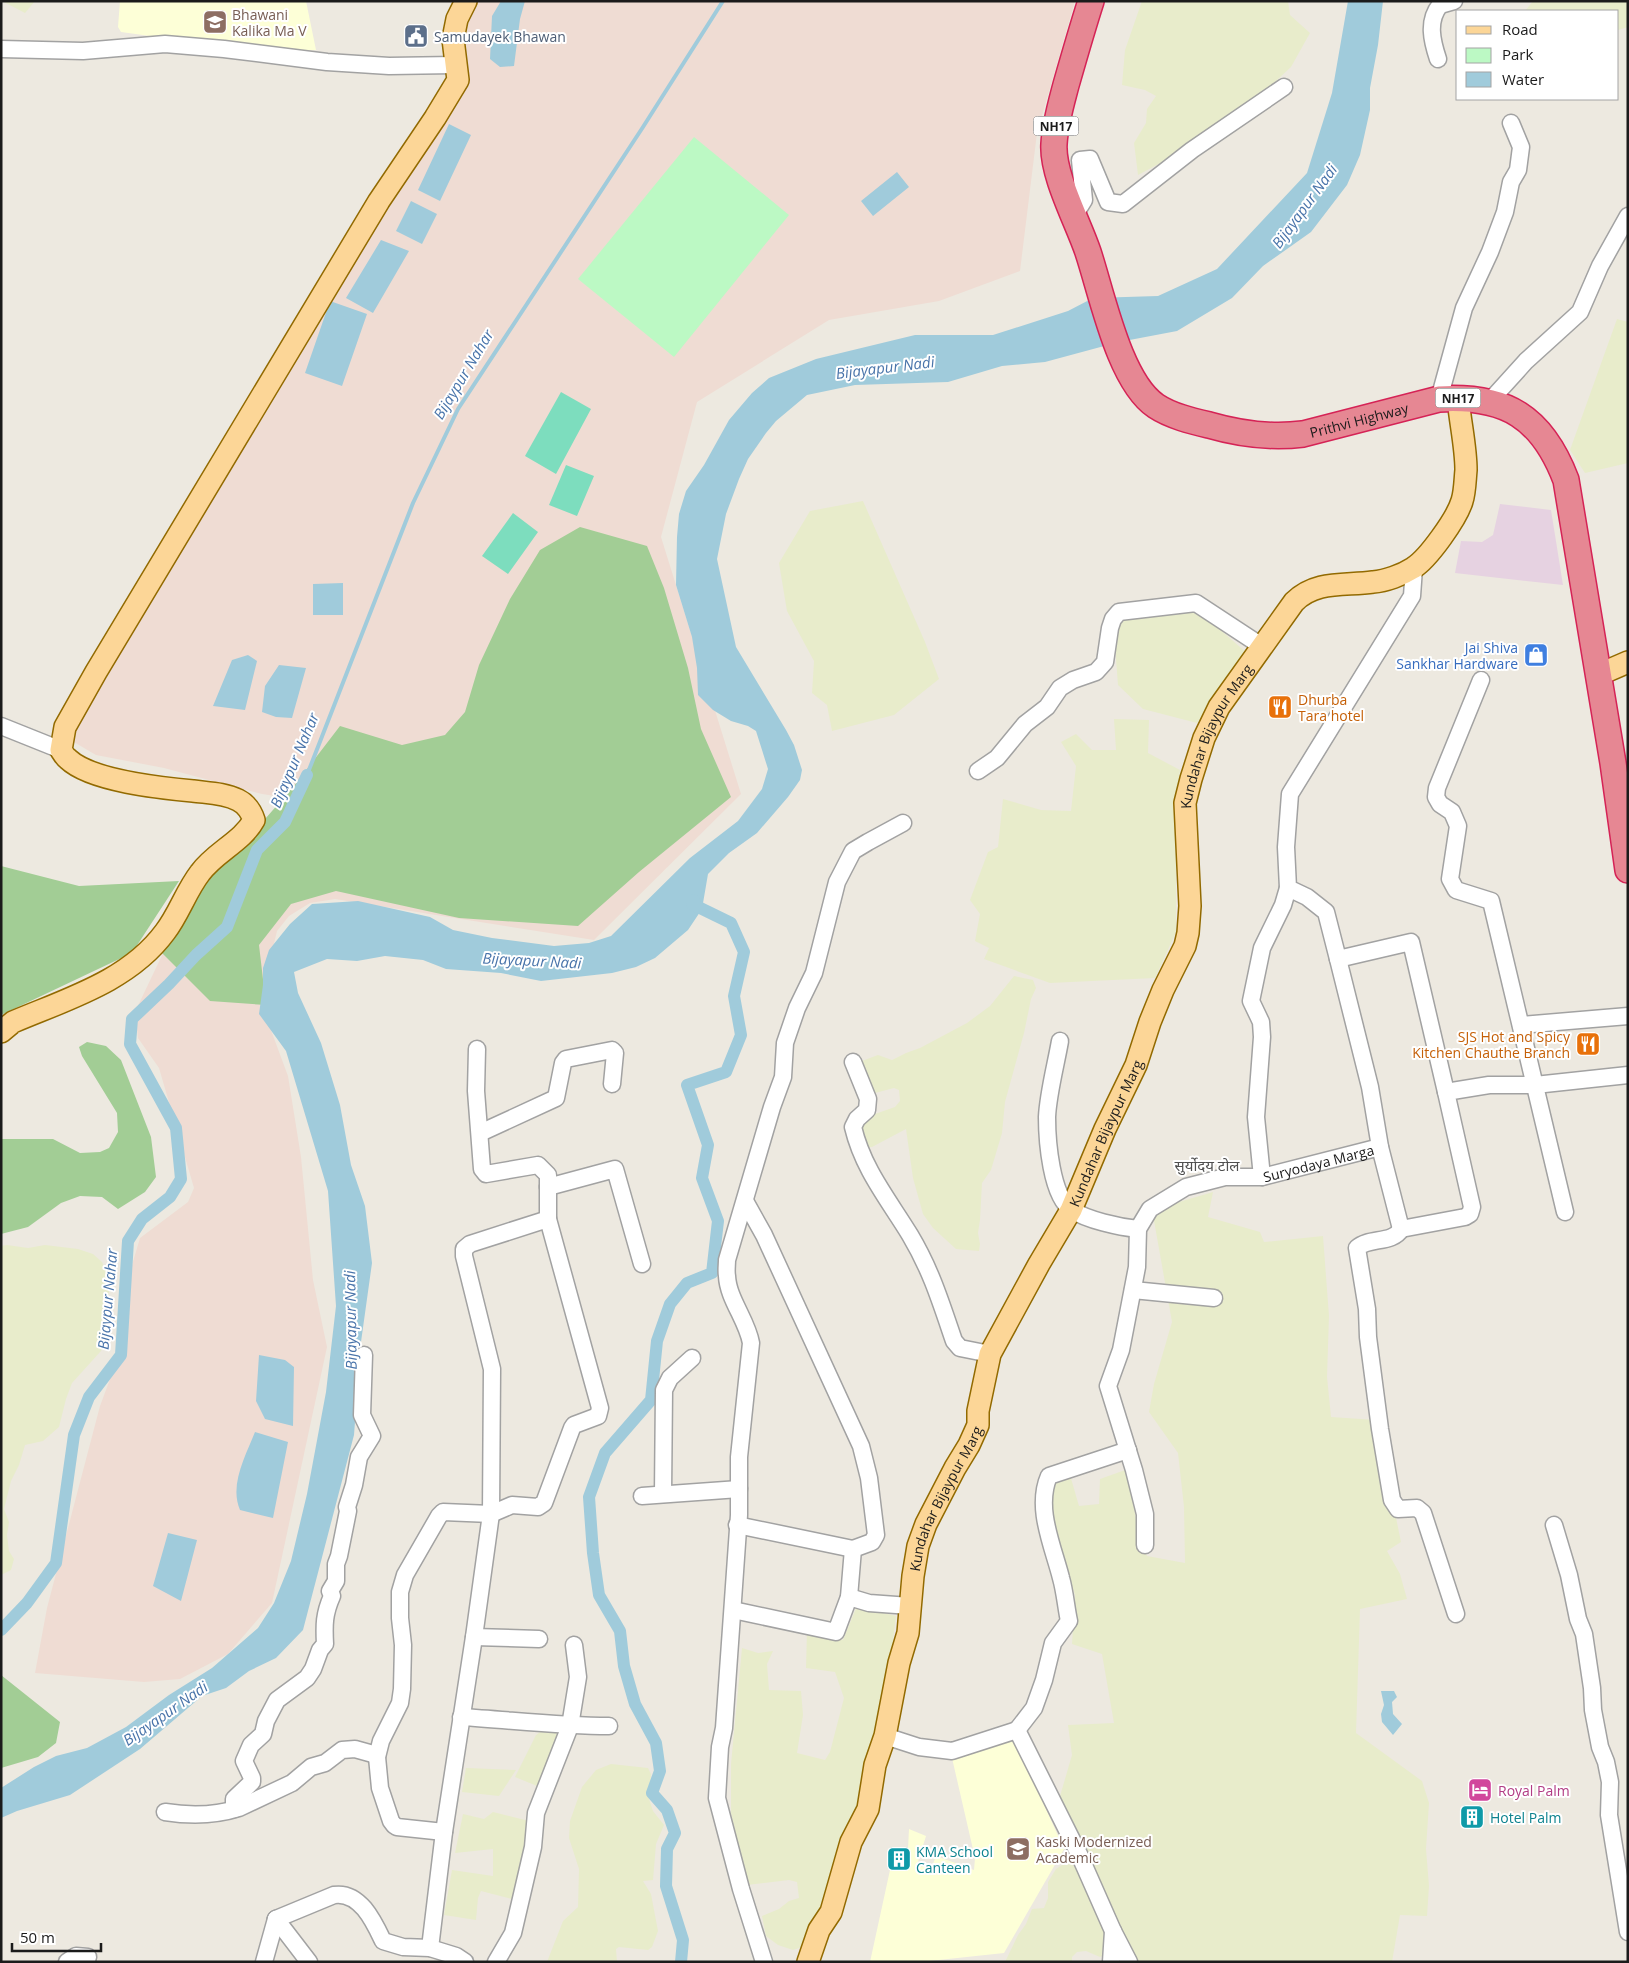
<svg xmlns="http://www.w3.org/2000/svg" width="1629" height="1963" viewBox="0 0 1629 1963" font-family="'Open Sans','Noto Sans Devanagari',sans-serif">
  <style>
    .industrial { fill: #e6d2e1 }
    .education { fill: #fdffd7 }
    .military { fill: #efdcd3 }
    .farmland { fill: #e8eccb }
    .forest { fill: #a2cd95 }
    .park { fill: #bcf9c4 }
    .pitch { fill: #7dddbe }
    .water { fill: #a0cbdb }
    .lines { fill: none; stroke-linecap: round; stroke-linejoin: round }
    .stream { stroke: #a0cbdb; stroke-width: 4 }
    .canal { stroke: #a0cbdb; stroke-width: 12 }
    .minor-casing { stroke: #a2a2a2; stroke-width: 19 }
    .major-casing { stroke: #926a00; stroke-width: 24 }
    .highway-casing { stroke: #d52356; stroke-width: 28 }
    .minor { stroke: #fff; stroke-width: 16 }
    .major { stroke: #fcd697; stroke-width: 21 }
    .highway { stroke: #e68793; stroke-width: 25 }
    .labels { text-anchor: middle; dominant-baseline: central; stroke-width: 4; stroke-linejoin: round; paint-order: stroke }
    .shield { fill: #fff; stroke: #5f5f5f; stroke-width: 1 }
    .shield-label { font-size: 12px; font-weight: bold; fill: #1b1b1b }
    .education-label { font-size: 14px; fill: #785e54; stroke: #fff; text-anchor: start }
    .service-label { font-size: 14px; fill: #4e5e75; stroke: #fff; text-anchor: start }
    .street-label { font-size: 14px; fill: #1b1b1b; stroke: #fff }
    .shop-label { font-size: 14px; fill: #366cbe; stroke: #fff; text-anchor: end }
    .food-label { font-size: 14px; fill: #c56008; stroke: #fff; text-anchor: start }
    .hotel-label { font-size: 14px; fill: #b23c85; stroke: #fff; text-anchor: start }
    .culture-label { font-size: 14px; fill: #0d838f; stroke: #fff; text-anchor: start }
    .water-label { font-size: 15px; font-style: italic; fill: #4974aa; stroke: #fff }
    .neighbourhood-label { font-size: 15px; fill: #4e4e4e; stroke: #fff }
  </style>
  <rect width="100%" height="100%" fill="#ede9e0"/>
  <path class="industrial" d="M1500,504L1551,510L1563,585L1455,573L1461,541L1482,542L1493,535Z"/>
  <path class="education" d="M120,1H306L316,50L296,51L172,39L121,32L118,27Z
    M1013,1736L1064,1849L1004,1953L920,1962H870L895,1847L908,1849L909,1829L926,1836L917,1865L931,1869L936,1856L974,1870L975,1858L952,1758Z"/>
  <path class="military" d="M472,1H1075L1037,133L1020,271L939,301L829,320L697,402L661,537L741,794L594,940L335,899L310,903L289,916L277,931L272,952L265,1014L288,1076L301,1157L313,1280L327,1347L272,1603L228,1654L180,1679L144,1682L35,1673L47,1608L100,1406L128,1331L122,1299L140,1238L188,1202L194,1188L159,1068L138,1038L135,1012L174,930L269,821L282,797L262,794L164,768L96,755L67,738L461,82L462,19Z"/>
  <path class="farmland" d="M2,1H35L25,13Z
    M1142,1H1288L1290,15L1310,33L1291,67L1261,95L1224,117L1170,158L1138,175L1134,143L1146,123L1147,109L1156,96L1145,90L1122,85L1125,50Z
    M1533,1H1628V27L1618,30V11H1525Z
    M1617,319L1628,322V463L1585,473L1570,450Z
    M863,501L925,642L939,679L894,715L832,731L827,705L812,693L814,661L787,611L779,563L810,511Z
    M1190,607L1201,613L1248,654L1197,723L1143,709L1118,685L1114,632L1119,616Z
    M1114,719L1149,720L1148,753L1180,770L1176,819V932L1155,978L1050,983L984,959L989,948L975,941L980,914L970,900L988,852L998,847L1003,799L1041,810L1071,811L1076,766L1061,742L1076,734L1092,750H1116Z
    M1014,976L1033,980L1036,988L1031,999L1024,1033L1005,1102L1002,1133L991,1170L982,1183L980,1220L978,1233L980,1244L979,1251L956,1249L933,1228L923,1214L913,1178L906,1129L872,1147H863L860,1130L865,1123L875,1114L895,1107L900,1101L899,1090L894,1088L875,1093L869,1087L862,1061L878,1055L892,1060L906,1053L920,1048L967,1023L990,1006Z
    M1213,1192L1208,1217L1260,1232L1264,1242L1323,1236L1329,1316L1327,1377L1331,1417L1376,1420L1401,1542L1387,1551L1400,1574L1407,1599L1360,1609L1356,1733L1422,1781L1429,1803L1426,1849L1429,1886L1427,1916L1400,1915L1392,1962H1116L1058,1803L1072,1755L1068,1725L1114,1723L1102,1654L1072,1644L1075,1595L1049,1514L1052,1482L1070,1475L1079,1506L1099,1504L1100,1479L1128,1469L1139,1538L1147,1556L1185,1563L1184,1507L1178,1453L1149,1412L1154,1384L1172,1322L1153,1215L1179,1202Z
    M7,1245L28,1248L45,1245L78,1249L93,1254L102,1262L110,1281L106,1324V1339L101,1351L72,1383L66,1399L59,1427L43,1441L25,1445L19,1465L11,1481L4,1509L9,1522L7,1535L9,1551L14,1559L11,1570L1,1575V1246Z
    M857,1606L896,1616L888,1680L853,1825L824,1909L802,1947L793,1950L778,1945L766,1936L762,1916L779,1909L789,1901L799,1898L797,1882L789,1880L747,1885L731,1813V1764L742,1648L758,1653L773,1651L767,1664L769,1690L801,1691L803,1715L797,1753L825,1760L830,1752L844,1698L835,1672L806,1668L807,1631L843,1640Z
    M546,1728L565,1730L542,1788L515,1777L536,1735Z
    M611,1764L648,1768L651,1774L649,1799L653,1811L664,1825L656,1844L653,1880L643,1881L651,1894L658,1931L652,1947L648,1950L619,1947L616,1949L617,1962H547L563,1921L578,1907L579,1869L569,1838L570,1821L582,1787L596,1770Z
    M466,1768H467L516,1770L499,1796L462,1792Z
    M493,1812L529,1821L516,1900L481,1891L478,1898L476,1920L444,1915L452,1870L493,1876V1849L455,1853L463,1814L484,1819Z
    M1065,1863H1071L1080,1873L1110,1935L1108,1953L1100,1957L1086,1951L1077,1952L1072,1957V1962H1005L1018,1935L1026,1924L1032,1909L1044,1908L1048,1898V1882L1056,1869Z"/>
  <path class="forest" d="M580,527L647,546L664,588L688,668L701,729L731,797L639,872L578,926L459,918L336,891L291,904L259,945L266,1005L210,1001L161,952L208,876L258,827L294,786L340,726L402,745L445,735L465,712L479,665L510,599L540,550Z
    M1,866L79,886L179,881L132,953L1,1015Z
    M87,1042L106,1046L121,1060L151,1137L156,1177L145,1192L118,1209L102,1197L80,1196L61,1203L28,1227L1,1234V1139H53L80,1153L100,1152L109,1148L118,1132L117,1113L82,1056L79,1047Z
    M1,1675L60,1722L56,1743L38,1757L1,1768Z"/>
  <path class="park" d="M694,137L789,215L674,357L578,279Z"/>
  <path class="pitch" d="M561,392L591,409L556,474L525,456Z
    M566,465L594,476L577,516L549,505Z
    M513,513L538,532L508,574L482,556Z"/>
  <path class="water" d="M501,1H525L520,19L514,66L500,67L490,59L492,16Z
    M1348,1H1383L1378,45L1370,88V110L1360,155L1347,185L1311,232L1263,266L1232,298L1177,331L1119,342L1045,362L1002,366L948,382L855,385L807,395L776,421L766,433L748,459L739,479L726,514L717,559L736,647L786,730L794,745L802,770L800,780L788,797L757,833L729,853L708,874L702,909L688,930L655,958L636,967L612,973L541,981L501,973L446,969L423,960L385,956L357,961L327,959L294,972L298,993L321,1043L340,1105L351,1165L365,1206L372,1263L361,1342L354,1435L303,1630L276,1658L249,1671L226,1688L202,1696L140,1749L70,1795L17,1811L1,1818V1788L34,1767L56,1756L87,1748L126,1727L169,1695L212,1668L258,1628L274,1603L291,1561L307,1494L326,1392L336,1306L328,1191L286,1051L259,1014L263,985V968L269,950L290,924L312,904L358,901L430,917L453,930L492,938L554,946L589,943L611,936L690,858L738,821L762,789L768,769L756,731L748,726L731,721L713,710L698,695L697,668L692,637L676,585L677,537L679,514L686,491L704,465L729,420L752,393L769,378L816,359L915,335H993L1068,311L1093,298L1158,296L1217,269L1307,173L1332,93Z
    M449,124L471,135L440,201L418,190Z
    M897,172L909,187L873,216L861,201Z
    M411,201L437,214L422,244L396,231Z
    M381,240L409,251L373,313L346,298Z
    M330,301L367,314L342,386L305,373Z
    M343,583V615H313V584Z
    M248,655L257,661L245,710L213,706L232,660Z
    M279,665L306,668L292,718L276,717L262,712L265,686Z
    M259,1355L285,1360L294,1367L293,1426L265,1419L256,1401Z
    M255,1432L288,1442L273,1518L240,1510C229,1485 246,1455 255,1432Z
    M168,1533L197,1540L181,1601L153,1586Z
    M1381,1691H1394L1397,1697L1392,1702L1393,1714L1402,1724L1393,1735L1382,1722L1381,1714L1384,1705Z"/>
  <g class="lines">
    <path class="stream" d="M307,775L413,503L458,409L643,127L723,1"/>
    <path class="canal" d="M1,1630L27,1603L56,1563L74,1435L89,1397L121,1355L128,1241L142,1219L170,1197L181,1179L176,1128L130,1044L132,1019L169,984L196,955L227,927L257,850L285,822L307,775
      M681,1962L683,1940L666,1886L667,1849L675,1833L667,1810L652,1793L660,1771L656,1743L635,1704L624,1666L620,1631L599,1595L593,1553L589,1497L605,1453L651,1400L657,1341L670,1304L687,1283L712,1273L718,1221L702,1178L708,1145L687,1085L726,1072L741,1035L734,996L744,952L731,923L692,904L694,900"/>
    <defs>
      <g id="minor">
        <path d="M1,49L83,51L165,44L224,49L327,62L389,66L455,65"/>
        <path d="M1438,59C1432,41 1427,21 1440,5L1454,1"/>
        <path d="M1074,216L1084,200L1080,160L1090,159L1108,202L1123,204L1192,150L1284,87"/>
        <path d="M1439,399L1464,308L1490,252L1505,212L1511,182L1518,170L1521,147L1511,123"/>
        <path d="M1488,403L1526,361L1580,312L1600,266L1628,216"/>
        <path d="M1481,680L1437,788L1436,797L1440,804L1452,812L1458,826L1450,879L1456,890L1491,901L1565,1212"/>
        <path d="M1,726L61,750"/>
        <path d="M978,771L997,758L1025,724L1047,707L1060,688L1073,680L1096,672L1105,662L1110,628L1113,619L1119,612L1196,603L1263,647"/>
        <path d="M1338,959L1326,912L1307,897L1288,888L1286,847L1290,794L1412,596L1414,568"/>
        <path d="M1521,1025L1628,1016"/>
        <path d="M1060,1041C1056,1064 1048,1094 1047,1117C1047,1140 1051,1197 1072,1210C1087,1220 1119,1227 1138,1229"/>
        <path d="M853,1062L868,1099L867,1110L857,1119L853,1127C863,1169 888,1199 910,1235C931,1270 941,1303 954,1341L960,1348L990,1354"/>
        <path d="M480,1133L556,1098L563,1063L566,1059L612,1050L615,1053L612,1084"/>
        <path d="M1380,1147L1370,1087L1338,959L1411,942L1446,1092"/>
        <path d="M1262,1177L1256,1117L1262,1037L1261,1022L1251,1001L1262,948L1283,905L1288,888"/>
        <path d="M548,1187L615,1169L642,1264"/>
        <path d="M1401,1229C1393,1244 1369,1237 1357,1248L1367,1309L1368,1337L1380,1429L1392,1500L1398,1509L1417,1508L1423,1513L1456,1614"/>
        <path d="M1133,1290L1214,1298"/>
        <path d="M663,1494L664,1390L670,1378L692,1358"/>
        <path d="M642,1496L739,1489"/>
        <path d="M737,1525L853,1549"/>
        <path d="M1554,1525L1569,1575L1578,1619L1584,1634L1592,1688L1593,1710L1600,1747L1606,1762L1610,1782L1609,1815L1628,1932"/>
        <path id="s1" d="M1145,1545V1514L1134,1470L1108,1386L1121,1350L1137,1267L1138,1229L1150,1209L1186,1187L1225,1177H1262L1380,1147L1401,1229L1465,1217L1470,1214L1472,1207L1446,1092L1489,1085H1535L1628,1075"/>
        <path d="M849,1597L869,1603L910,1606"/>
        <path d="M733,1610L836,1632L849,1597L853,1549L872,1542L876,1535L869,1478L861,1446L764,1235L745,1201"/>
        <path d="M474,1637L539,1639"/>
        <path d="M461,1717C511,1720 560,1726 609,1726"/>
        <path d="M1017,1730L1034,1708L1044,1680L1053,1643L1069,1621C1066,1607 1065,1592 1061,1578C1053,1546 1035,1508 1049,1476L1128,1450"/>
        <path d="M885,1736L919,1747L952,1751L1017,1730L1079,1854L1113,1931L1111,1962"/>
        <path d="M234,1809V1799L252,1782V1778L244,1761L251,1745L263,1734L266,1721L277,1700L307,1678L313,1669L320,1650L325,1644C324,1625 324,1614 332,1596L330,1591L336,1581V1564L339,1556L348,1511L347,1507L354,1485L359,1457L372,1436L362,1415L364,1355"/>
        <path d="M165,1812C190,1816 214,1816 239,1808L292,1783L311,1767L325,1763L342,1750L355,1749L373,1754L377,1757"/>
        <path d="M444,1832L397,1827L394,1825L391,1821L380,1788L377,1757L381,1741L400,1703L402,1689L403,1645L400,1618V1592L405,1575L439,1516L443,1512L491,1514L512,1505L538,1507L544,1503L572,1428L574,1425L598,1416L600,1408L548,1219V1175L538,1165L486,1174L482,1169L476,1091L477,1049"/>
        <path d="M276,1919L334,1895C360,1891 374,1922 383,1941L403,1947L430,1948L456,1956L465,1962"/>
        <path d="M276,1919L309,1962"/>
        <path d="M1113,1931L1129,1962"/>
        <path d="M430,1948L444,1832L474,1637L491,1514L492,1369L464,1256V1249L470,1244L548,1219"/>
        <path d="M67,1962L76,1956L88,1957"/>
        <path d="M264,1962L276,1919"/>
        <path d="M496,1962L513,1933L533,1847L536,1813L570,1726L578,1677L574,1645"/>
        <path d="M764,1962L741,1889L717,1798L720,1747L724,1728L739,1515V1457L751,1343C747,1320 728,1299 727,1276C726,1271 727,1265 727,1260L772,1107L783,1077L785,1043L797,1008L814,973L837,882L853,851L868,842L903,823"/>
      </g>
      <g id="major">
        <path d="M1598,675L1628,662"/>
        <path d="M1,1032L13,1022C67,999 129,981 165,932C179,914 186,891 200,873C215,852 242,842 254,820C251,811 246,804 238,800C224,793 208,793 193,791C161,788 91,781 68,759C65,757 63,753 61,750L65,727L96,672L379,201L435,118L458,80L453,39L457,19L466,1"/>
        <path id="s2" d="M808,1962L819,1930L831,1912L851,1842L868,1809L875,1765L885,1736L899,1663L908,1633L913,1576L918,1546L926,1524L955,1468L969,1445L978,1425V1411L990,1354L1039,1264L1071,1210L1105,1129L1136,1065L1150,1022L1163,990L1185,946L1188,933L1190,906L1185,803L1191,779L1204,738L1219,707L1294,602C1316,580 1345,586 1373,582C1386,581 1402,575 1413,568C1428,559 1457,518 1462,501C1465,492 1465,480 1466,470C1466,447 1460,422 1458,398"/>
      </g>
      <g id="highway">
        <path id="s3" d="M1091,1C1082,29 1074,57 1066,85C1061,104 1055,124 1054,144C1052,175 1078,222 1088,252C1102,294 1119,381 1156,406C1171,416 1192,421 1209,425C1240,434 1271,438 1303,434L1439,399C1506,395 1542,417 1566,480L1613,763L1628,870"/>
      </g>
    </defs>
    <use href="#minor" class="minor-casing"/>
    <use href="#major" class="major-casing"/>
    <use href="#highway" class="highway-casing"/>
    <use href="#minor" class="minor"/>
    <use href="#major" class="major"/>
    <use href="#highway" class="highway"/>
  </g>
  <defs>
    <symbol id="school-square" viewBox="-11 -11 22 22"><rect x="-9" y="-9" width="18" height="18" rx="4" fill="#8d6e63" stroke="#fff"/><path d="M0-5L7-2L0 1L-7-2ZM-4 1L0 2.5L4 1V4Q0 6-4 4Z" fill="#fff"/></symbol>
    <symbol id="civic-square" viewBox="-11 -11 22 22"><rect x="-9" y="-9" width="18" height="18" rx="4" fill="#5c6f8a" stroke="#fff"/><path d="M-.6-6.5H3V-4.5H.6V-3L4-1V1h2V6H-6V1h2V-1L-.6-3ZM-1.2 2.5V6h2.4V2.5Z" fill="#fff"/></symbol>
    <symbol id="shop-square" viewBox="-11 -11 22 22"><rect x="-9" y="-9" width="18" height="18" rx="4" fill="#3f7fe0" stroke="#fff"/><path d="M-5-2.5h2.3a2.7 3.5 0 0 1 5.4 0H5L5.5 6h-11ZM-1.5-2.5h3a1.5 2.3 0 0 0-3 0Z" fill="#fff"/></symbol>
    <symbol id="restaurant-square" viewBox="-11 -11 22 22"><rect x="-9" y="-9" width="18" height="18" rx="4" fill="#e8710a" stroke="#fff"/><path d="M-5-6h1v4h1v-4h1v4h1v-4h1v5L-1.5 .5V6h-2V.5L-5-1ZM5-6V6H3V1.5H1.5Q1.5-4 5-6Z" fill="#fff"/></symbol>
    <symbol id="hotel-square" viewBox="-11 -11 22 22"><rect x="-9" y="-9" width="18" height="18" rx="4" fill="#d1479c" stroke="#fff"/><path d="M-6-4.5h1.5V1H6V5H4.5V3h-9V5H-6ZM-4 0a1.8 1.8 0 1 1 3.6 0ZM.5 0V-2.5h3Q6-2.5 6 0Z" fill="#fff"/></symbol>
    <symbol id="building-square" viewBox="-11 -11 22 22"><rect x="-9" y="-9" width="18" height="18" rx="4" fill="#0f9aa8" stroke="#fff"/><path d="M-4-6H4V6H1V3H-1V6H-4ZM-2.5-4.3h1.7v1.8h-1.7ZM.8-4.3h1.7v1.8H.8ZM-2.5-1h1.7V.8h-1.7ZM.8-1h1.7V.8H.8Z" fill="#fff"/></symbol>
  </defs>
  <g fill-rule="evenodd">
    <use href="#school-square" x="201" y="8" width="28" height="28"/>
    <use href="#civic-square" x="402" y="22" width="28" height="28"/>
    <use href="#shop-square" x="1522" y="641" width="28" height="28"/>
    <use href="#restaurant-square" x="1266" y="693" width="28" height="28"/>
    <use href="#restaurant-square" x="1574" y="1030" width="28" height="28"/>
    <use href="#hotel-square" x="1466" y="1776" width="28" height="28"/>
    <use href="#building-square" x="1458" y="1803" width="28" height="28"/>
    <use href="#school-square" x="1004" y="1835" width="28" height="28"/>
    <use href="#building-square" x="885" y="1845" width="28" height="28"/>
  </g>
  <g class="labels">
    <g class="shield">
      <rect x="1033.5" y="116.5" width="45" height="19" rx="4"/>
      <rect x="1435.5" y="388.5" width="45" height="19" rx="4"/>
    </g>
    <g class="shield-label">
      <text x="1056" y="126">NH17</text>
      <text x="1458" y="398">NH17</text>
    </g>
    <g class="education-label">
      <text x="232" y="14">Bhawani<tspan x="232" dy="16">Kalika Ma V</tspan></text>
      <text x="1036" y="1841">Kaski Modernized<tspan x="1036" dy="16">Academic</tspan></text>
    </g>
    <g class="service-label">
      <text x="434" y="36">Samudayek Bhawan</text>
    </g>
    <g class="street-label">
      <text stroke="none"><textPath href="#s3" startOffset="642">Prithvi Highway</textPath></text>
      <text stroke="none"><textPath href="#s2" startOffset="1312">Kundahar Bijaypur Marg</textPath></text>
      <text stroke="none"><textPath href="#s2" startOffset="891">Kundahar Bijaypur Marg</textPath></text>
      <text stroke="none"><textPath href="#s1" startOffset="526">Suryodaya Marga</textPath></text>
      <text stroke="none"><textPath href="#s2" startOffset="488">Kundahar Bijaypur Marg</textPath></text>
    </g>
    <g class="shop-label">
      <text x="1518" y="647">Jai Shiva<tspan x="1518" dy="16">Sankhar Hardware</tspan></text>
    </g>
    <g class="food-label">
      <text x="1298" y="699">Dhurba<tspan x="1298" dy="16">Tara hotel</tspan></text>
      <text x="1570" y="1036" text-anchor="end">SJS Hot and Spicy<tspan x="1570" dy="16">Kitchen Chauthe Branch</tspan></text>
    </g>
    <g class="hotel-label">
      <text x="1498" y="1790">Royal Palm</text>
    </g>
    <g class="culture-label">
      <text x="1490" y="1817">Hotel Palm</text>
      <text x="916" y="1851">KMA School<tspan x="916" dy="16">Canteen</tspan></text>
    </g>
    <g class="water-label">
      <text transform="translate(1304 206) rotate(-54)">Bijayapur Nadi</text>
      <text transform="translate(885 367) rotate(-7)">Bijayapur Nadi</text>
      <text transform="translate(463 374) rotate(-59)">Bijaypur Nahar</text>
      <text transform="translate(294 760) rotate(-67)">Bijaypur Nahar</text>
      <text transform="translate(532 960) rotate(3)">Bijayapur Nadi</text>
      <text transform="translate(107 1299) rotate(-85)">Bijaypur Nahar</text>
      <text transform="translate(350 1320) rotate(-91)">Bijayapur Nadi</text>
      <text transform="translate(165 1713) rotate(-35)">Bijayapur Nadi</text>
    </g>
    <g class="neighbourhood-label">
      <text x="1207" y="1165">सुर्योदय टोल</text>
    </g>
  </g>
  <rect width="1629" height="1963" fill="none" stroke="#1b1b1b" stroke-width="5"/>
  <rect x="1456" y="10" width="162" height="90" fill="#ffffff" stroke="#a4a4a4"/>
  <rect x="1466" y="26" width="25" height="8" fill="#fcd697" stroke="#a4a4a4"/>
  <text x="1502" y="35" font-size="15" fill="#1b1b1b">Road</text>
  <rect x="1466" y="48" width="25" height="15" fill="#bcf9c4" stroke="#a4a4a4"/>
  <text x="1502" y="60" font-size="15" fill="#1b1b1b">Park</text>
  <rect x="1466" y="72" width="25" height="15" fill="#a0cbdb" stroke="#a4a4a4"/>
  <text x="1502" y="85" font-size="15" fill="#1b1b1b">Water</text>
  <path d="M12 1943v8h89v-8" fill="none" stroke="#1b1b1b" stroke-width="2.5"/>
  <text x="20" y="1943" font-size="15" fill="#1b1b1b" stroke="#ffffff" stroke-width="4" paint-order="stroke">50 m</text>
</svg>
